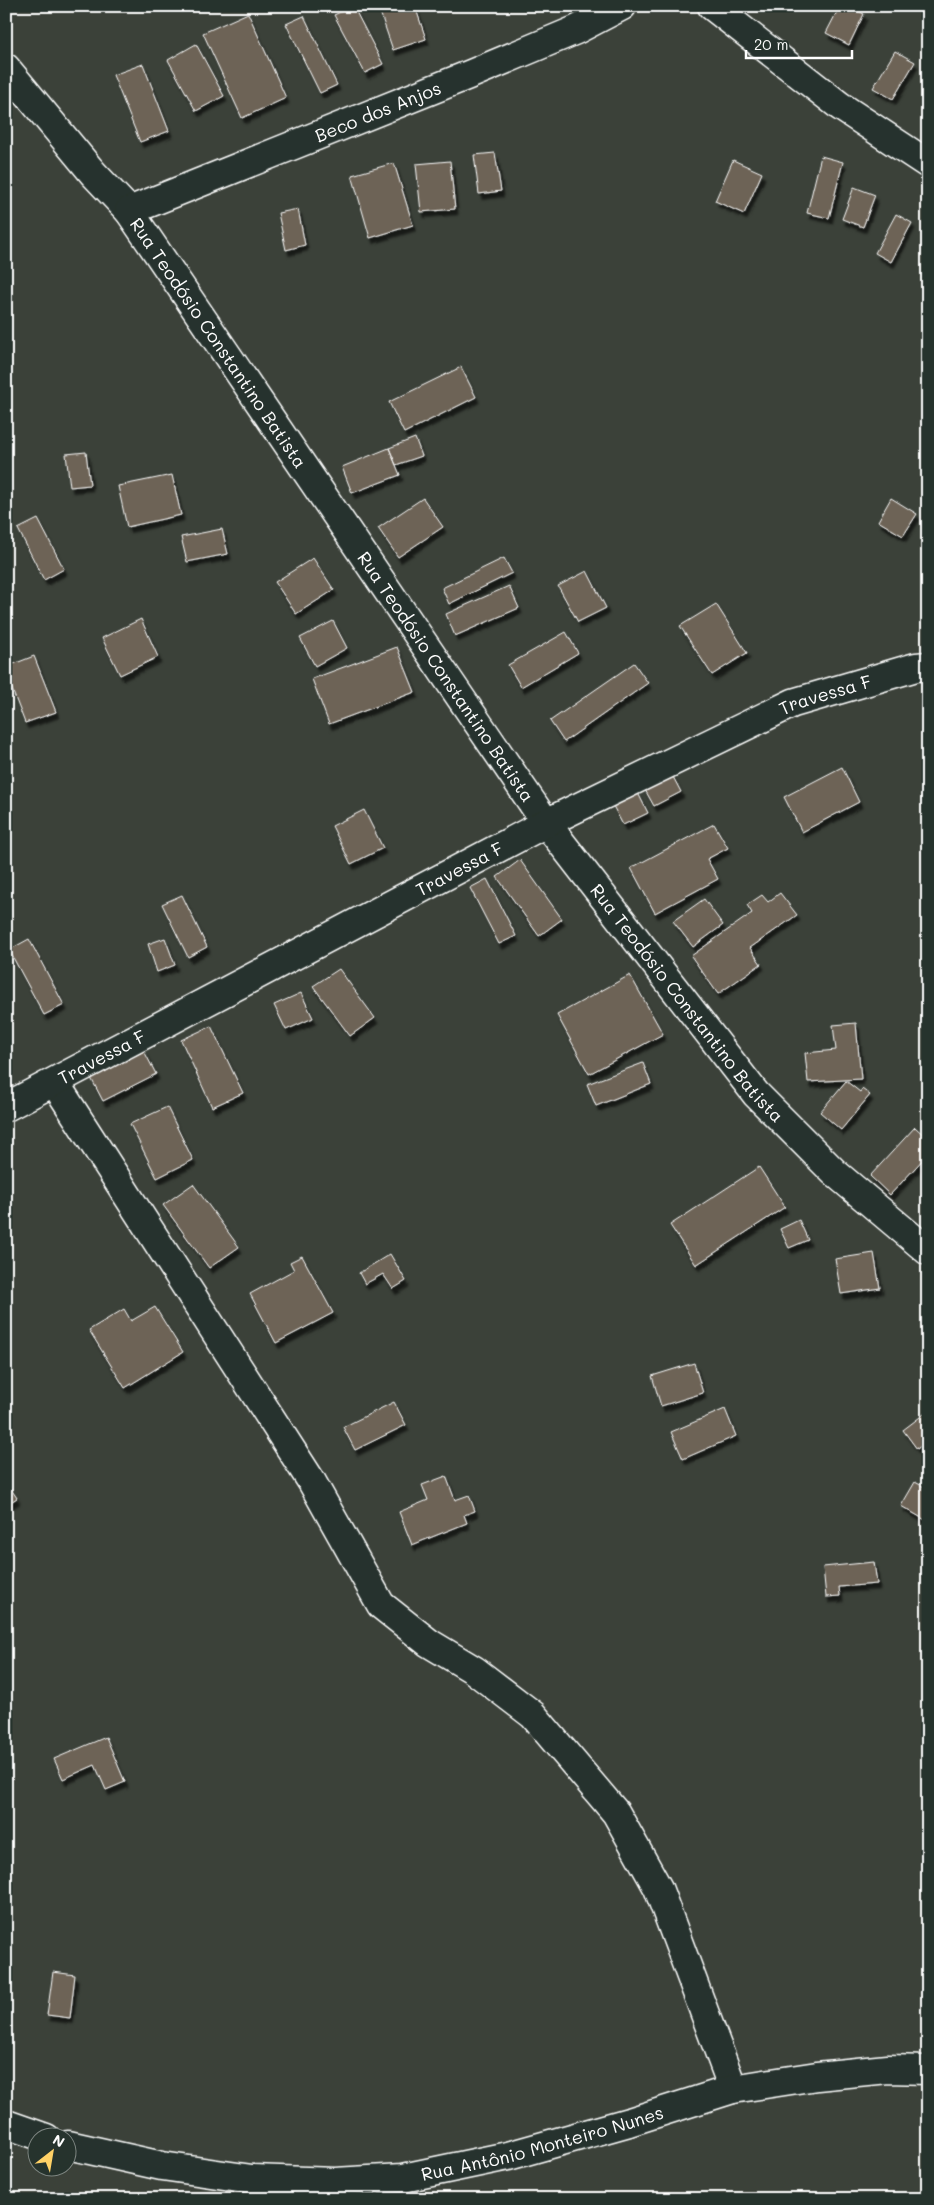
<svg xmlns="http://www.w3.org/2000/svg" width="934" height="2205" viewBox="0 0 934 2205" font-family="Mali,sans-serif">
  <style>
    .building { fill: #6d6356; stroke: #fff; filter: url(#shadow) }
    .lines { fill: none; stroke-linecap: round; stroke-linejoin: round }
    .street-casing { stroke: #fff; stroke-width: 31 }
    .street { stroke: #26332d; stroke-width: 28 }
    .labels { text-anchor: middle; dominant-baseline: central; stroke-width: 5; stroke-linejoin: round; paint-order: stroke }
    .street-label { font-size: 18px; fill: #fff; stroke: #26332d }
  </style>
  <defs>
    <filter id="shadow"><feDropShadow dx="3" dy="5.5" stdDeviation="1" flood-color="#0009"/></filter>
  </defs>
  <rect width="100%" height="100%" fill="#3b4139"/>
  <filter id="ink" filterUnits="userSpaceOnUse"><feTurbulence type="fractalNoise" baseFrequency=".02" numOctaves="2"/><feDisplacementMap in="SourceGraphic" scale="10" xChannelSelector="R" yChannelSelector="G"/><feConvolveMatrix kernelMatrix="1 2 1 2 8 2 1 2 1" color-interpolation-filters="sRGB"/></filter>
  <g filter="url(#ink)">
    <path class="building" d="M353,6L383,64L365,73L334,15Z
      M378,6H415L426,39L393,50Z
      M840,6H849L864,14L849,45L826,33Z
      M248,13L286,98L242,118L203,33Z
      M304,16L337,85L320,93L286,24Z
      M196,44L224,96L196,111L168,60Z
      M895,51L915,62L893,99L873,88Z
      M143,64L169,131L140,142L113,75Z
      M495,153L501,191L479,194L474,155Z
      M821,156L843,162L829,218L807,213Z
      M733,160L762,173L744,214L715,201Z
      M450,161L455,209L421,212L416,164Z
      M394,163L413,225L370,238L352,175Z
      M854,187L875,195L863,227L842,219Z
      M298,209L305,245L286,250L278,213Z
      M896,214L912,223L891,262L875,253Z
      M461,367L476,397L404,433L389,402Z
      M415,438L422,456L396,465L389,448Z
      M389,448L400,475L352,493L342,467Z
      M86,452L90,485L70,487L66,454Z
      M172,475L181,515L127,527L118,486Z
      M423,498L443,527L398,557L378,528Z
      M891,498L917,514L903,536L878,521Z
      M38,519L64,569L44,580L18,529Z
      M222,529L228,554L187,562L181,537Z
      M313,558L334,590L296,614L275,582Z
      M504,558L512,573L449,604L442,588Z
      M587,571L606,608L578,622L558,586Z
      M509,586L519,608L455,636L446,614Z
      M716,604L747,653L712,675L680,626Z
      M141,619L158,657L120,675L102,638Z
      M333,621L347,648L315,666L300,638Z
      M566,632L578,653L521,687L508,665Z
      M397,647L415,692L329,724L312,679Z
      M34,656L56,712L25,723L6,674V667Z
      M634,663L648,683L564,742L550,721Z
      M842,767L859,802L802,832L784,797Z
      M671,773L681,792L654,806L644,788Z
      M638,793L648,813L623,825L613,806Z
      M364,810L383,848L351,864L332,826Z
      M714,824L728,848L707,859L718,879L655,913L631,868Z
      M520,860L562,919L539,936L497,877Z
      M487,879L516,936L499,944L470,888Z
      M780,893L797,915L750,948L761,964L718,994L691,956L752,913L747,905L762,895L768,902Z
      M182,895L207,947L188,957L162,904Z
      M704,899L723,925L693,947L673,921Z
      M165,938L175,965L157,972L148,944Z
      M29,939L64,1005L44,1015L9,950Z
      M339,969L375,1018L350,1036L313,986Z
      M630,975L663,1034L589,1074L557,1015Z
      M301,993L313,1018L286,1030L274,1005Z
      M856,1023L861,1079L808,1082L805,1053L836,1050L833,1025Z
      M211,1026L243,1093L212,1107L181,1040Z
      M144,1051L156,1074L103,1101L91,1078Z
      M643,1063L651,1084L596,1106L587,1084Z
      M846,1081L860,1092L862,1089L870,1095L841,1130L820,1112Z
      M167,1107L193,1160L157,1178L130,1124Z
      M915,1127L928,1139V1154L890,1195L870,1176Z
      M759,1167L785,1207L696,1265L670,1225Z
      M193,1184L239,1247L209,1268L163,1205Z
      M799,1220L808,1240L789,1248L780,1229Z
      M874,1253L880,1288L841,1294L835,1259Z
      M390,1254L406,1281L393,1289L383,1274L365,1284L359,1273Z
      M302,1256L333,1313L276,1343L250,1294L294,1270L290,1262Z
      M155,1307L183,1352L125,1388L89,1330L124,1309L131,1321Z
      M694,1363L703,1393L661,1406L652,1376Z
      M394,1402L406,1425L355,1450L343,1427Z
      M725,1409L736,1436L683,1459L671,1432Z
      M928,1411V1440L917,1449L903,1430Z
      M446,1476L455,1500L469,1495L475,1511L464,1515L467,1523L412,1545L399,1512L428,1500L422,1485Z
      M6,1482L17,1498L6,1505Z
      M915,1482L928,1489L927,1521L901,1506Z
      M874,1562L877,1584L839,1587L840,1596L826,1597L823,1567Z
      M106,1737L125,1782L106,1790L95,1765L63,1779L54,1759Z
      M53,1972L75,1975L70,2018L47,2015Z"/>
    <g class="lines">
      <defs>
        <g id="street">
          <path d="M712,6L840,106L928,164"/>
          <path id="s1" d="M6,68L93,173L129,211L546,823L756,1094L834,1172L928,1251"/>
          <path id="s2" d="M129,211L471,74L576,30L622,6"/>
          <path d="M55,1083L312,1482L381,1605L429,1643L474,1670L533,1715L616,1813L658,1888L733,2089"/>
          <path id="s3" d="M6,1107L546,823L793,703L916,667L928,666"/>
          <path d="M6,2124L46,2138"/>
          <path id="s4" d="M68,2145L162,2166L252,2179L335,2182L403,2178L508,2156L629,2122L733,2089L817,2076L887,2069L928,2070"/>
        </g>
      </defs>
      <use href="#street" class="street-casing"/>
      <use href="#street" class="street"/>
    </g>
  </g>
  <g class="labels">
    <g class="street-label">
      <text stroke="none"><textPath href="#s2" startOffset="268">Beco dos Anjos</textPath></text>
      <text stroke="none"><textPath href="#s1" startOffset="348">Rua Teodósio Constantino Batista</textPath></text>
      <text stroke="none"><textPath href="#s1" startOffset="752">Rua Teodósio Constantino Batista</textPath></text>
      <text stroke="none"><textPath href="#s3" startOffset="918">Travessa F</textPath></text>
      <text stroke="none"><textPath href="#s3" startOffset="512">Travessa F</textPath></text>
      <text stroke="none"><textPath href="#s1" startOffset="1158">Rua Teodósio Constantino Batista</textPath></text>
      <text stroke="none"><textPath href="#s3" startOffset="108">Travessa F</textPath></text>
      <text stroke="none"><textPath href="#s4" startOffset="482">Rua Antônio Monteiro Nunes</textPath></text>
    </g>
  </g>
  <rect width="934" height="2205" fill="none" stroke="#26332d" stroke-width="25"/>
  <rect x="12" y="12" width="909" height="2180" fill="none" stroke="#fff" stroke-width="2" filter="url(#ink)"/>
  <g transform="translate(52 2152) rotate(31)"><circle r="24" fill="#26332d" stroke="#7d8581"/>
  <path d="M0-4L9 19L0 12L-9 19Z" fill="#ffd166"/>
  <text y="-8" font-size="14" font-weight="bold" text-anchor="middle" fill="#ffffff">N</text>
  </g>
  <path d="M746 50v8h106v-8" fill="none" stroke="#ffffff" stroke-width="2.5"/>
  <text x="754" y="50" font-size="15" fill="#ffffff" stroke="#26332d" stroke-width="4" paint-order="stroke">20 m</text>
</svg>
